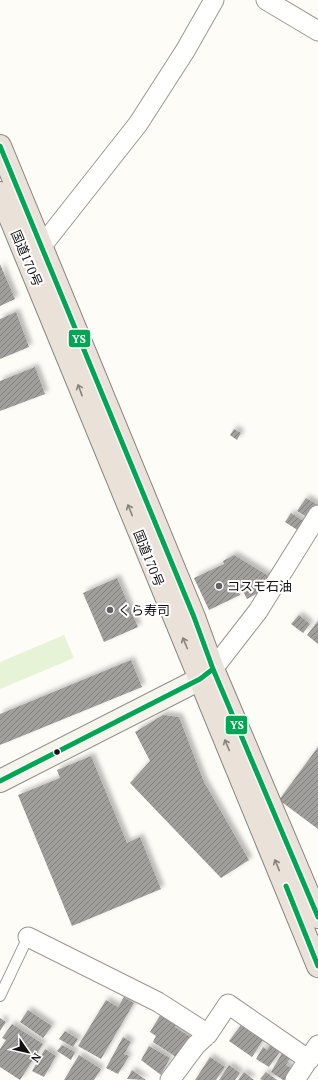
<svg xmlns="http://www.w3.org/2000/svg" width="318" height="1080" viewBox="0 0 318 1080" font-family="'PT Serif','Noto Sans JP',serif">
  <style>
    .park { fill: #e7f3d7 }
    .building { fill: url(#building-hatch); filter: url(#shadow) }
    .lines { fill: none; stroke-linecap: round; stroke-linejoin: round }
    .lane-casing { stroke: #979795; stroke-width: 12 }
    .street-casing { stroke: #979795; stroke-width: 21 }
    .secondary-casing { stroke: #8e8d8b; stroke-width: 24 }
    .highway-casing { stroke: #858482; stroke-width: 24 }
    .lane { stroke: #fffffe; stroke-width: 10 }
    .street { stroke: #fffffe; stroke-width: 19 }
    .secondary { stroke: #f6f4eb; stroke-width: 22 }
    .highway { stroke: #eae1d8; stroke-width: 22 }
    .bus-1-casing { stroke: #fff; stroke-width: 8 }
    .bus-1 { stroke: #00a651; stroke-width: 5 }
    .oneway { stroke: #88837e }
    .poi-dot { fill: #646362; stroke: #fff; stroke-width: 1.5 }
    .bus-dot { fill: #111; stroke: #fff; stroke-width: 1.5 }
    .labels { text-anchor: middle; dominant-baseline: central; stroke-width: 4; stroke-linejoin: round; paint-order: stroke }
    .street-label { font-size: 13px; fill: #111; stroke: #fff }
    .poi-label { font-size: 13px; fill: #111; stroke: #fff; text-anchor: start }
    .line-badge { stroke: #fff; stroke-width: 1.5 }
    .badge-label { font-size: 11px; text-anchor: middle; font-weight: bold; fill: #fff }
  </style>
  <defs>
    <pattern id="building-hatch" width="6" height="6" patternUnits="userSpaceOnUse"><rect width="6" height="6" fill="#a19f9c"/><path d="M-1 1l2-2M0 6l6-6M5 7l2-2" fill="none" stroke="#82807e"/></pattern>
    <filter id="shadow"><feDropShadow dx="3.5" dy="-3.5" stdDeviation="2" flood-color="#0004"/></filter>
  </defs>
  <rect width="100%" height="100%" fill="#fdfcf7"/>
  <path class="park" d="M64,635L74,658L0,689V662Z"/>
  <path class="building" d="M0,264L15,299L0,306Z
    M16,312L29,347L0,359V319Z
    M35,367L45,394L0,411V381Z
    M234,429L241,433L237,440L230,435Z
    M306,498L318,505L310,519L297,511Z
    M291,513L305,522L299,531L285,522Z
    M234,555L272,578L261,597L256,594L247,599L242,589L238,591L240,595L209,610L194,578L224,564L223,561Z
    M117,578L138,627L104,642L83,593Z
    M299,615L310,624L303,633L291,624Z
    M318,621V644L307,635Z
    M131,660L142,687L0,745V714Z
    M163,715L179,717L204,782L249,860L221,878L130,783L150,761L135,732Z
    M318,747V829L279,800Z
    M91,756L127,843L140,837L161,889L72,926L18,795L60,778L57,770Z
    M124,997L134,1003L101,1059L78,1046L106,1000L118,1007Z
    M28,1010L52,1026L43,1038L20,1022Z
    M161,1014L177,1024L175,1027L192,1038L179,1059L153,1042L156,1036L150,1032Z
    M0,1018L6,1022L0,1031Z
    M12,1024L43,1044L20,1080L0,1067V1049L6,1040L2,1038Z
    M241,1025L263,1040L252,1057L229,1041Z
    M65,1031L78,1039L73,1047L59,1039Z
    M123,1037L131,1042L124,1054L129,1056L118,1074L106,1068Z
    M271,1044L281,1050L269,1067L256,1059L263,1047L267,1050Z
    M62,1045L75,1052L71,1060L57,1051Z
    M149,1046L170,1058L161,1075L141,1060Z
    M45,1049L56,1056L44,1077L32,1071Z
    M282,1053L290,1058L286,1065L294,1070L287,1080H283L271,1072Z
    M79,1055L101,1069L94,1080H64Z
    M210,1057L225,1067L216,1080H195Z
    M229,1065L240,1073L235,1080H219Z
    M132,1070L146,1080L127,1079Z
    M244,1072L254,1080H238Z
    M266,1072L277,1080H262L260,1079Z"/>
  <g class="lines">
    <defs>
      <path id="lane" d="M0,996L28,937"/>
      <path id="street" d="M266,0L318,31
        M41,247L138,124L185,51L214,0
        M213,669L258,611L318,515
        M28,937L158,1002L208,1034
        M170,1080L196,1045L208,1034L228,1004L309,1060
        M295,1080L318,1045"/>
      <path id="secondary" d="M0,781L200,679L213,669"/>
      <path id="highway" d="M0,146L194,617L213,669L318,917
        M0,193L318,966"/>
    </defs>
    <use href="#lane" class="lane-casing"/>
    <use href="#street" class="street-casing"/>
    <use href="#secondary" class="secondary-casing"/>
    <use href="#highway" class="highway-casing"/>
    <use href="#lane" class="lane"/>
    <use href="#street" class="street"/>
    <use href="#secondary" class="secondary"/>
    <use href="#highway" class="highway"/>
    <defs>
      <path id="bus-1" d="M0,146L194,617L213,669L318,917
        M0,781L200,679L213,669
        M286,886L318,966"/>
    </defs>
    <use href="#bus-1" class="bus-1-casing"/>
    <use href="#bus-1" class="bus-1"/>
  </g>
  <defs><path id="oneway-shaft" d="M-6 0H5M1.5-3L5.5 0L1.5 3" fill="none" stroke-width="1.6" stroke-linecap="round" stroke-linejoin="round"/></defs>
  <g class="oneway">
    <use href="#oneway-shaft" transform="translate(80 390) rotate(-110)"/>
    <use href="#oneway-shaft" transform="translate(130 510) rotate(-112)"/>
    <use href="#oneway-shaft" transform="translate(185 643) rotate(-113)"/>
    <use href="#oneway-shaft" transform="translate(227 745) rotate(-113)"/>
    <use href="#oneway-shaft" transform="translate(277 865) rotate(-112)"/>
  </g>
  <g class="poi-dot">
    <circle cx="219" cy="586" r="4"/>
    <circle cx="110" cy="610" r="4"/>
  </g>
  <circle class="bus-dot" cx="57" cy="752" r="3.5"/>
  <g class="labels">
    <g class="street-label">
      <text transform="translate(27 258) rotate(67)">国道170号</text>
      <text transform="translate(149 558) rotate(68)">国道170号</text>
    </g>
    <g class="poi-label">
      <text x="227" y="586">コスモ石油</text>
      <text x="118" y="610">くら寿司</text>
    </g>
  </g>
  <g class="line-badge">
    <rect x="68" y="329" width="23" height="19" rx="4" fill="#00a651"/>
    <rect x="225" y="715" width="23" height="20" rx="4" fill="#00a651"/>
  </g>
  <g class="badge-label">
    <text x="79" y="343">YS</text>
    <text x="237" y="729">YS</text>
  </g>
  <g transform="translate(28 1052) rotate(124)" stroke="#ffffff" stroke-width="3" paint-order="stroke">
  <path d="M0-3L7 15L0 10L-7 15Z" fill="#111111"/>
  <text y="-6" font-size="11" font-weight="bold" text-anchor="middle" fill="#111111">N</text>
  </g>
</svg>
